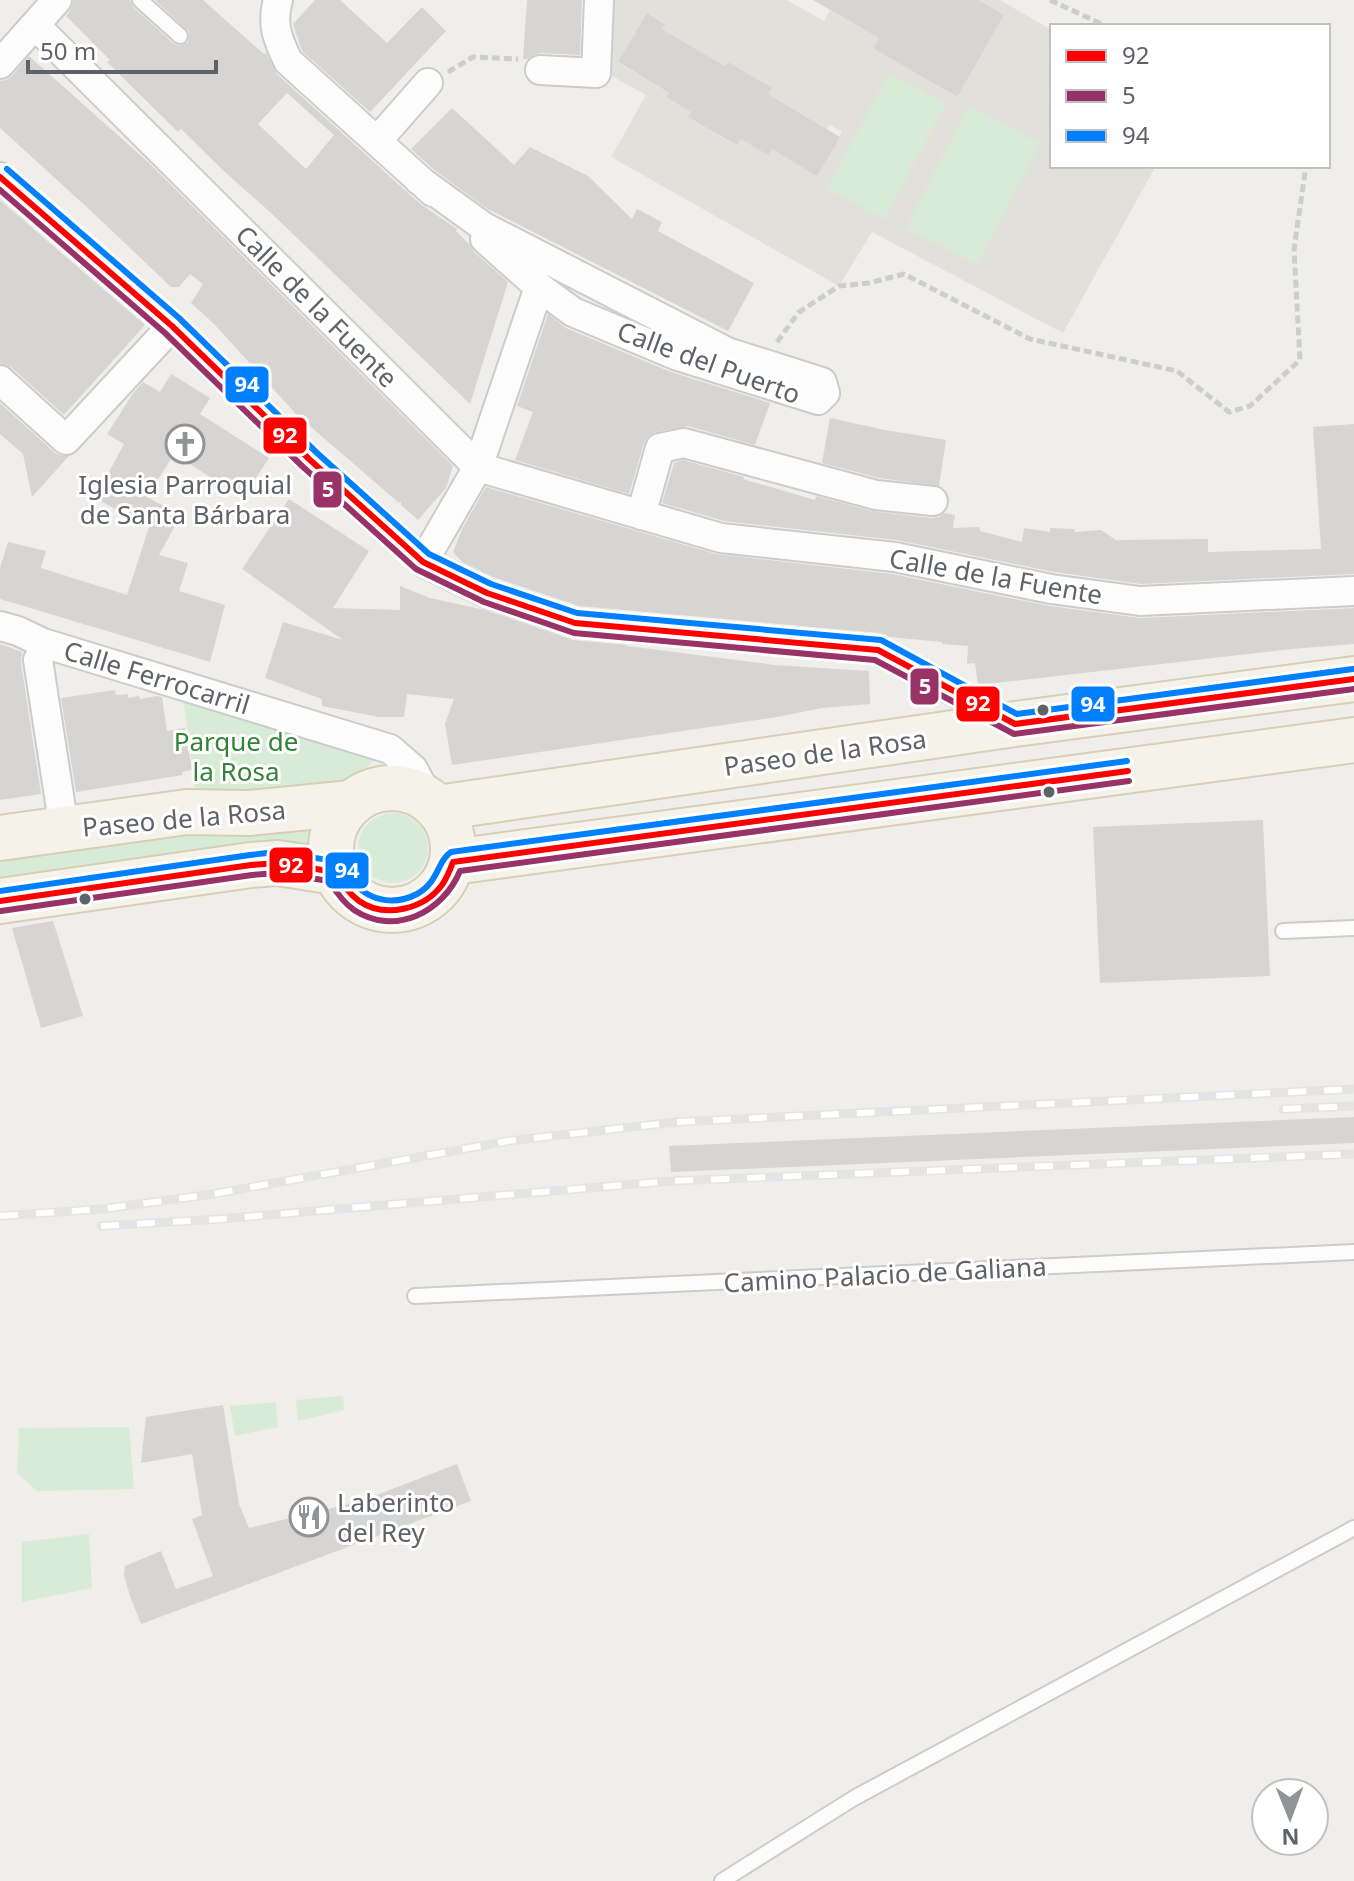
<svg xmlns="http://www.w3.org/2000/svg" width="1354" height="1881" viewBox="0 0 1354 1881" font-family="'Noto Sans',sans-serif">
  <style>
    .education { fill: #e2e0da; fill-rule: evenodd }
    .green { fill: #d8ebd6 }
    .building { fill: #d6d5d3; fill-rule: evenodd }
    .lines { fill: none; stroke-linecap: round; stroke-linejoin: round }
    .service-casing { stroke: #cbcccc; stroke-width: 18 }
    .minor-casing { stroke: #cbcccc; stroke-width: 32 }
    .primary-casing { stroke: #d7ceb8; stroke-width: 48 }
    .path { stroke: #cacfcc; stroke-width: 5; stroke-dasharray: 8 4; stroke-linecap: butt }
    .service { stroke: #fdfcfc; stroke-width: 14 }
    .minor { stroke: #fdfcfc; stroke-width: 28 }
    .primary { stroke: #f4f2e9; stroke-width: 44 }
    .rail-casing { stroke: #e4e4e4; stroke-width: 9 }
    .rail { stroke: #fff; stroke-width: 6; stroke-dasharray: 18; stroke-linecap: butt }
    .bus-1-casing { stroke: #fff; stroke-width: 12 }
    .bus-2-casing { stroke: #fff; stroke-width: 12 }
    .bus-3-casing { stroke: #fff; stroke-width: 12 }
    .bus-1 { stroke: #f00; stroke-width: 6 }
    .bus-2 { stroke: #993266; stroke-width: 6 }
    .bus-3 { stroke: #0080ff; stroke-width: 6 }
    .bus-dot { fill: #5f6368; stroke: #fff; stroke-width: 3 }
    .labels { text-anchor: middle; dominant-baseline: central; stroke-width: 6; stroke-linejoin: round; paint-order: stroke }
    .street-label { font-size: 26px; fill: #5f6368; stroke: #fff }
    .poi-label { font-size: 26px; fill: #5f6368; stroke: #fff }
    .park-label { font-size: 26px; fill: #348238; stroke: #fff }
    .line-badge { stroke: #fff; stroke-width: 3 }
    .badge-label { font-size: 22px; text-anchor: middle; font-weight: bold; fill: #fff }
  </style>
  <rect width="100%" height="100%" fill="#efeeea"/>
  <path class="education" d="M614,0H787L824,21L830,10L879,38L874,47L929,70L925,78L956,97L1004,15L979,0H1000L1052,30V166H1156L1063,333L872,232L839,286L611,157L646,95L612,76ZM647,13L665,23L662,29L725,66L728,62L771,88L768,94L827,129L830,125L842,132L817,175L772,149L741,139L736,145L707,129L688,117L691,112L667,98L669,93L618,63Z"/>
  <path class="green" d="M889,73L946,104L884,219L827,189Z
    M968,107L1040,143L977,265L906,228Z
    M183,698L390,749L341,786L198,807Z
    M358 848a35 35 0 1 1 70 0a35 35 0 1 1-70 0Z
    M319,816L313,859L0,894V846Z
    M343,1396L344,1410L298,1421L296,1400Z
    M276,1402L278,1427L235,1436L230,1406Z
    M129,1427L134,1489L37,1491L17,1473L19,1428Z
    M89,1534L92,1588L22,1602V1542Z"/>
  <path class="building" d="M74,0H130L133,7L173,43L179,46L188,42L189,32L155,0H203L264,54L266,53L277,74L409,194L422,205L457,229L456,231L469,244L474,252L508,282L470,404L271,213L225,172L181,129L178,132L107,62L110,60L66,16L70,11ZM287,93L334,135L306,169L258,124Z
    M315,0H340L387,43L422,7L446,31L370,112L302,51L293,24Z
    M527,0H582L580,55L541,53L533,55L528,59H523Z
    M813,0H979L1004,15L957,97L873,48L879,38Z
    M647,13L665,24L662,29L725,66L728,62L772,88L768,94L840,137L817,176L772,149L768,155L741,139L737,145L708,129L688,117L691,112L666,97L669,93L618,62Z
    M29,56L148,162L453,466L446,488L418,520L401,505V501L399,503L296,414L214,324L191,303L203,284L190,274L179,287H171L90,210L0,128V81L6,80L12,76Z
    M452,108L514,165L530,147L588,176L632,219L637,209L662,222L658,231L754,283L728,331L486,208L433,169L411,149Z
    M0,200L145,325L64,415L11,367L0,363Z
    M548,314L566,328L671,372L770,403L755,445L688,426L656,432L648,436L644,443L629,494L515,460L533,412L517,406Z
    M171,374L210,398L200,414L269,458L243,498L174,454L147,497L181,515L159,555L188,563L179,591L225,605L210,662L0,599V568L8,542L46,551L41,568L127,595L149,527L95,498L124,444L107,434L134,392L143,382L160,392Z
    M0,403L55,453L62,456H69L32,497L23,454L0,434Z
    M830,418L885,430L946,440L939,486L879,478L822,463Z
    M1354,424V574L1141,584L1054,572L897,540L724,521L662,503L674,463L683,460L744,477L743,479L815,500L816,496L872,511L931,518L939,517L944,513L955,515L953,528L979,527L980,531L1022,542L1024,528L1050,532V528L1074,529L1075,532L1101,530L1116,540L1208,539V552L1321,549L1313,427Z
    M486,487L716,554L892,574L1049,606L1141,618L1354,608V644L1291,649L978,685L975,663L967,664L968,646L942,644V642L890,637L880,633L579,606L493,577L462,562L453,552L463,527Z
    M289,499L369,551L333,608L400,610V586L430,598L485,610L573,640L627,645V646L775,665L869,671L870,704L822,708L777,717L452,765L445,724L454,699L407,694L404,717H379L322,706V699L265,678L283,622L343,640L242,569Z
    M0,644L22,652L21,663L41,794L0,800Z
    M115,690L116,695L128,694V698L139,696L140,699L157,696L162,697L167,731L185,728L192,770L182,772L183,775L76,792L61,698Z
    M1263,820L1270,976L1100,983L1093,827Z
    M53,921L83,1016L41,1028L12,928Z
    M1354,1117V1143L671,1172L669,1146Z
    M223,1405L239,1504L249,1528L361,1501L457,1464L471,1501L141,1624L130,1596L124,1575L125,1566L161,1551L176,1589L213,1576L192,1519L202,1515L192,1454L141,1463L146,1417Z"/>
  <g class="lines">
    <defs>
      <path id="service" d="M140,0L180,36
        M1283,931L1354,928
        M415,1296L1354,1252
        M722,1881L854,1798L1354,1528"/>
      <path id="minor" d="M278,0C271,25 278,40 288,61L433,192
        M35,25L478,467L721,538L895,557L1051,589L1140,601L1354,591
        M0,64L57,0
        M540,70L596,73L599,0
        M377,141L428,83
        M0,177L172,326L309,459L423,562L487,593L575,623L878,650L1014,724
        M419,180L484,227L727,352L822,382L825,393L818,400L678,356L573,312L539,287
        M0,380L66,440L172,326
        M641,515L660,448L684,443L876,495L933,501
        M423,562L478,467L539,287L485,239
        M0,626L18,631L43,643L390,749L413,769L429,799
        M38,660L64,828"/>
      <path id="primary" d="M331 849a61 61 0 1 1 122 0a61 61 0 1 1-122 0Z
        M438,808L1015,724L1354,679
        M0,838L187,812L249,813L351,803
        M453,862L1354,740
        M0,901L251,865L278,863L335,872"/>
    </defs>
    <use href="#service" class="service-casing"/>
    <use href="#minor" class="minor-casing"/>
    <use href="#primary" class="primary-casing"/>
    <path class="path" d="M1050,0L1106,26
      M448,72L473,57L518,59
      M777,342L799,312L839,286L869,283L904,274L1030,339L1177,371L1229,412L1250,406L1300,360L1294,249L1306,166"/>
    <use href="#service" class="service"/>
    <use href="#minor" class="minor"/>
    <use href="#primary" class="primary"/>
    <defs>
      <path id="rail" d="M1283,1109L1354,1106
        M0,1216L102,1209L213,1194L508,1141L676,1122L1354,1089
        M101,1226L220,1219L671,1181L1354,1154"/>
    </defs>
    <use href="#rail" class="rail-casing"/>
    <use href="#rail" class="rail"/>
    <defs>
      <path id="bus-1" d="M0,177L172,326L309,459L423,562L487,593L575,623L878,650L1015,724L1354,679
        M0,901L251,865L278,863L335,872C342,883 348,893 359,901C385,919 424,909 442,885C447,878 450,870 453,862L1128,771"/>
      <path id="bus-2" d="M0,190L165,333L302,466L416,569L484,602L574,633L875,660L1014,734L1354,689
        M1,911L252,875L278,873L329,881C336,892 344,903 354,910C395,937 443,912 460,871L1129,781"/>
      <path id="bus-3" d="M7,169L179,318L316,452L429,554L491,584L577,613L881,640L1017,714L1353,669
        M0,891L250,855C260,854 270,852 280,853C290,854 335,860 341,864C347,868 350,878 355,884C371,902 396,905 417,894C439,882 437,861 451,852L1127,761"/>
    </defs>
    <use href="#bus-1" class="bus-1-casing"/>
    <use href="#bus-2" class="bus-2-casing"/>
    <use href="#bus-3" class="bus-3-casing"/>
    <use href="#bus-1" class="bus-1"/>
    <use href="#bus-2" class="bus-2"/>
    <use href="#bus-3" class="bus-3"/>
  </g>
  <defs>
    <symbol id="church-ring" viewBox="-11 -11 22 22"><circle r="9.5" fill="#fff" stroke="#919496" stroke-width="1.5"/><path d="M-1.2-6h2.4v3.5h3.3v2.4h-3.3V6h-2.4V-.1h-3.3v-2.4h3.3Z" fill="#919496"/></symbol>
    <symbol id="restaurant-ring" viewBox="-11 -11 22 22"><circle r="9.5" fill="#fff" stroke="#919496" stroke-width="1.5"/><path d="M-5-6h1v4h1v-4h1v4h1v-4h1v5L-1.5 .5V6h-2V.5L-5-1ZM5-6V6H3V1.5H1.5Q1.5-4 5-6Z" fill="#919496"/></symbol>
  </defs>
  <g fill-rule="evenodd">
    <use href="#church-ring" x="163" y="422" width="44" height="44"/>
    <use href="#restaurant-ring" x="287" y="1495" width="44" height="44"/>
  </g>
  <g class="bus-dot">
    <circle cx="1043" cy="710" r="7"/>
    <circle cx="1049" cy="792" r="7"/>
    <circle cx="85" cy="899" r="7"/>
  </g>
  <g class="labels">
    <g class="street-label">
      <text transform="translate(317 306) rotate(45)">Calle de la Fuente</text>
      <text transform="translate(709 362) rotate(20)">Calle del Puerto</text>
      <text transform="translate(996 576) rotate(10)">Calle de la Fuente</text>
      <text transform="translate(157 677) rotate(17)">Calle Ferrocarril</text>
      <text transform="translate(825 752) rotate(-8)">Paseo de la Rosa</text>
      <text transform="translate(184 818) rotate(-5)">Paseo de la Rosa</text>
      <text transform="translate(885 1274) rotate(-3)">Camino Palacio de Galiana</text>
    </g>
    <g class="poi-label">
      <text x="185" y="484">Iglesia Parroquial<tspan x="185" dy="30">de Santa Bárbara</tspan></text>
      <text x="337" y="1502" text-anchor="start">Laberinto<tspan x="337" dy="30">del Rey</tspan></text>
    </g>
    <g class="park-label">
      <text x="236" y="741">Parque de<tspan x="236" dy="30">la Rosa</tspan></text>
    </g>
  </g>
  <g class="line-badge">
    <rect x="224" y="365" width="46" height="39" rx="8" fill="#0080ff"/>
    <rect x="262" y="416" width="46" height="39" rx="8" fill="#f00"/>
    <rect x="312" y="470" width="31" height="39" rx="8" fill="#993266"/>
    <rect x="909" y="667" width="31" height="39" rx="8" fill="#993266"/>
    <rect x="955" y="685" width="46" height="38" rx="8" fill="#f00"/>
    <rect x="1070" y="685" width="46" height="38" rx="8" fill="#0080ff"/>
    <rect x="268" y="846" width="46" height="38" rx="8" fill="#f00"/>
    <rect x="324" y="851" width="46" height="39" rx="8" fill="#0080ff"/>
  </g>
  <g class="badge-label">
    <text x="247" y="392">94</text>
    <text x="285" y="443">92</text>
    <text x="328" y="497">5</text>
    <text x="925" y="694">5</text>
    <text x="978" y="711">92</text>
    <text x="1093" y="712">94</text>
    <text x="291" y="873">92</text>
    <text x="347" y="878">94</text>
  </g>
  <rect x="1050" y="24" width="280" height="144" fill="#ffffff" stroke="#bfc1c3" stroke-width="2"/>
  <rect x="1066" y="50" width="40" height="12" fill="#ff0000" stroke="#bfc1c3" stroke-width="2"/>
  <text x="1122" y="64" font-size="24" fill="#5f6368">92</text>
  <rect x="1066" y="90" width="40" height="12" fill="#993266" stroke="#bfc1c3" stroke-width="2"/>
  <text x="1122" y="104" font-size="24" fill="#5f6368">5</text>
  <rect x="1066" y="130" width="40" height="12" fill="#0080ff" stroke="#bfc1c3" stroke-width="2"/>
  <text x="1122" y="144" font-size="24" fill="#5f6368">94</text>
  <g transform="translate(1290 1817) rotate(179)"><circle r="38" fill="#ffffff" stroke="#bfc1c3" stroke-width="2"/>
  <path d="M0-6L14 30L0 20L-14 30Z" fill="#919496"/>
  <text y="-12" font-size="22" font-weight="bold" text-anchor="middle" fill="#5f6368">N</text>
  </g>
  <path d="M28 60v12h188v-12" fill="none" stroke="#5f6368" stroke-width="4"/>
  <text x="40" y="60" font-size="24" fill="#5f6368" stroke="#ffffff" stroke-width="6" paint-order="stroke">50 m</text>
</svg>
